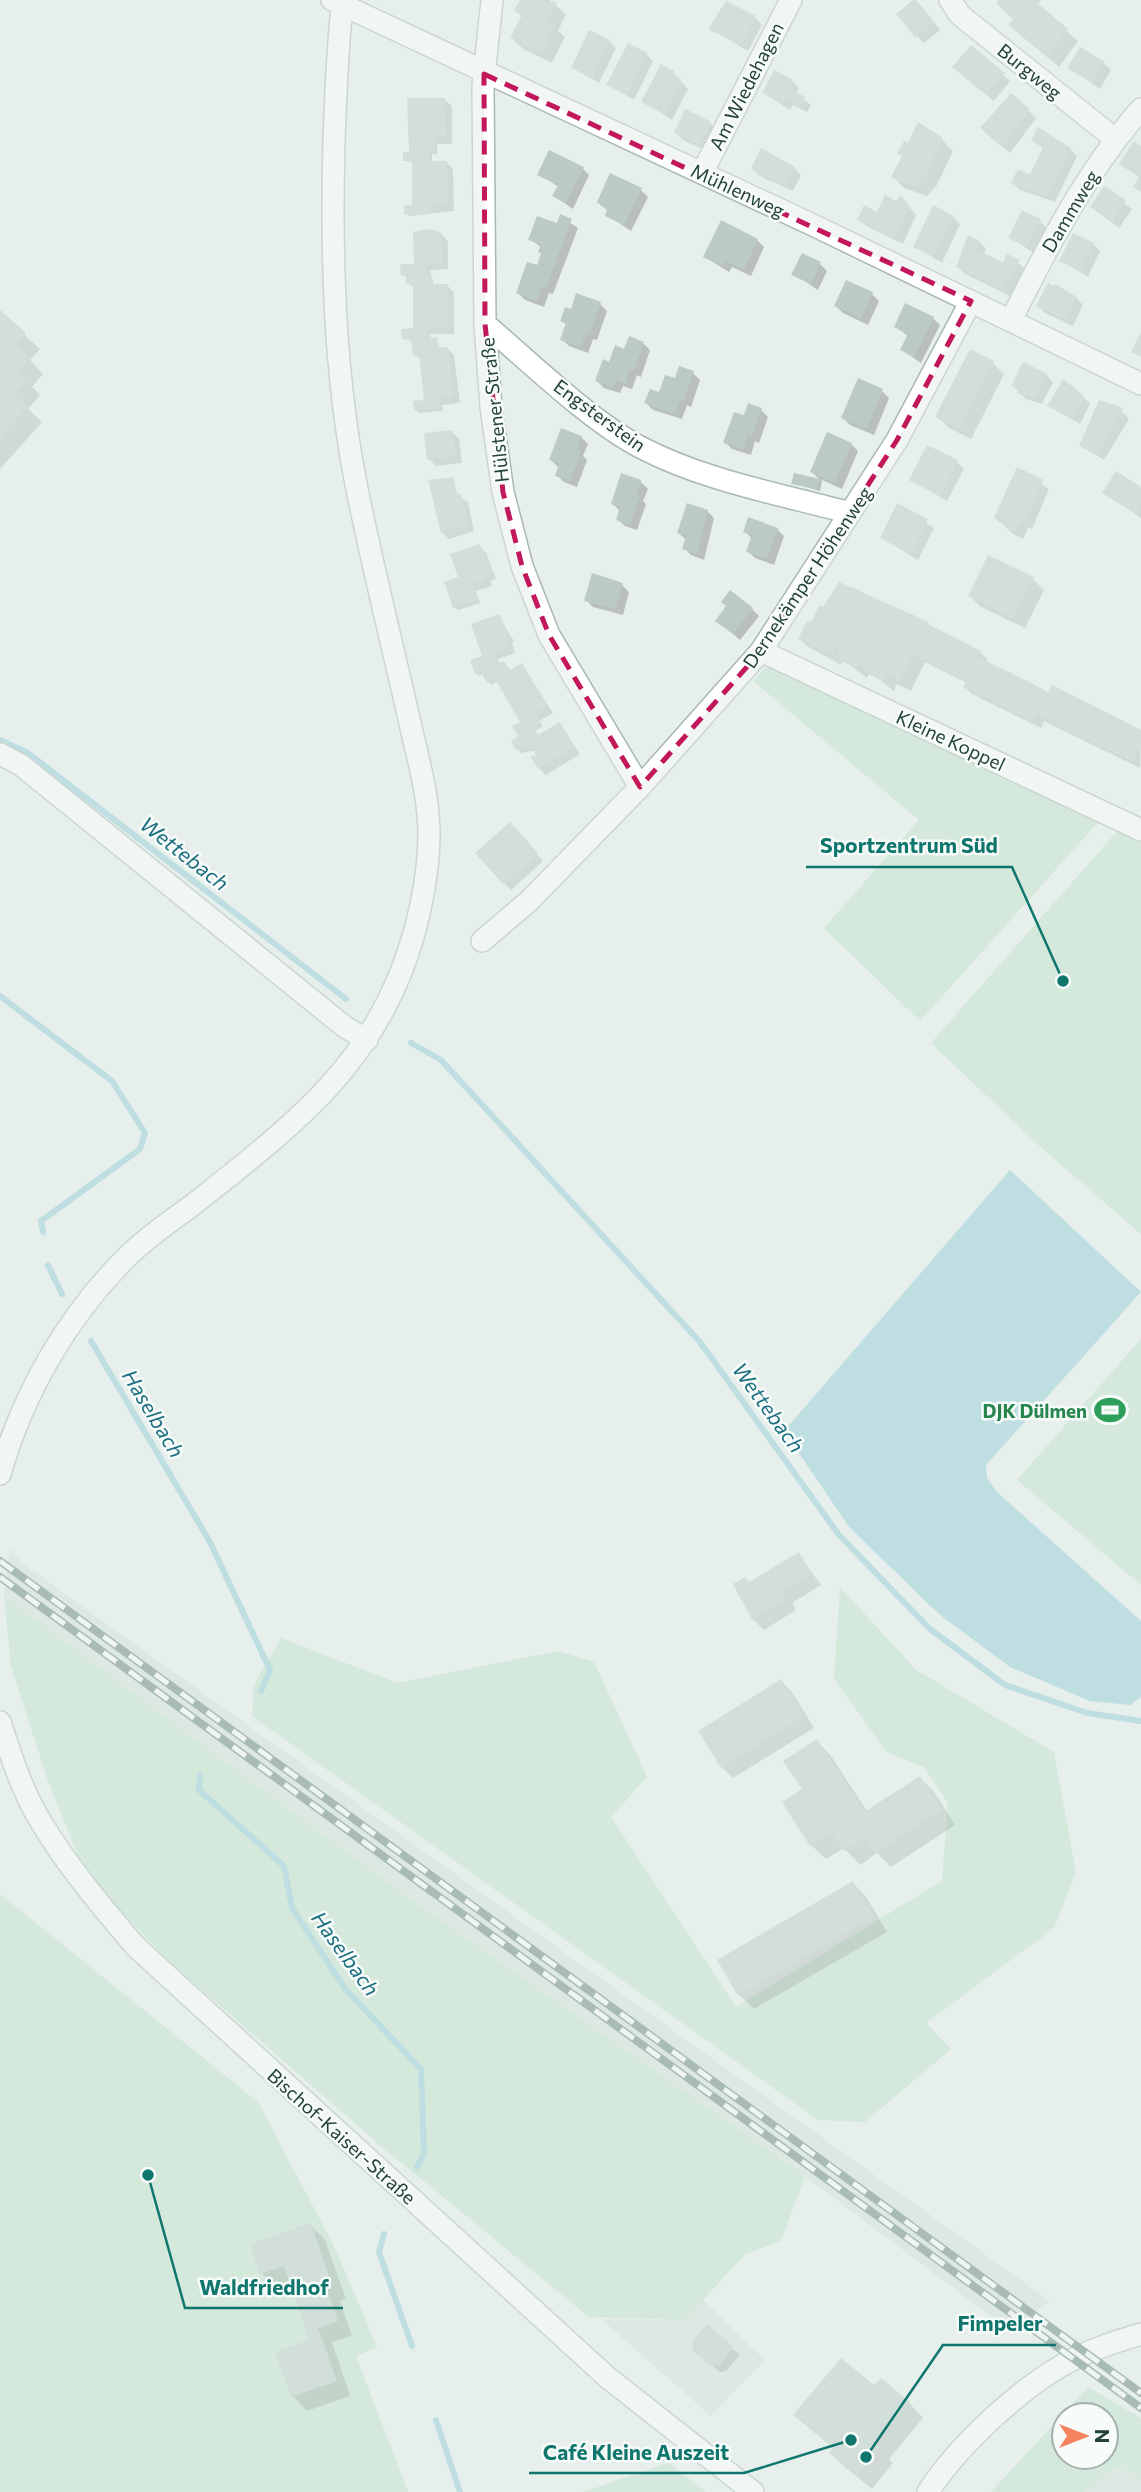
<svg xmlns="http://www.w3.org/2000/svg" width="1141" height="2492" viewBox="0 0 1141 2492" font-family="Commissioner,sans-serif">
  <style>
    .built { fill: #d4dfda }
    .green { fill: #bfe0c8; fill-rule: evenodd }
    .water { fill: #8ec9d4 }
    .shadow { fill: #0003 }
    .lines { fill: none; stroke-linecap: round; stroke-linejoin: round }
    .stream { stroke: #8ec9d4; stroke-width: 6 }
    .building { fill: #bbcac4 }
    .minor-casing { stroke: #a8b8b2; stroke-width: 24 }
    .minor { stroke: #fff; stroke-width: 21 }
    .rail-casing { stroke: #5f7d75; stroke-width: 8 }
    .rail { stroke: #f7fbf9; stroke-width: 5; stroke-dasharray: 16; stroke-linecap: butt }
    .marked { fill: none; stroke: #c2185b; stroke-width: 5; stroke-dasharray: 14 9; stroke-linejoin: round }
    .labels { text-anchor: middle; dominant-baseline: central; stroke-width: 5; stroke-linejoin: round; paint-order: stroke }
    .street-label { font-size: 19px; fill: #24423a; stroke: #f7fbf9 }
    .leisure-label { font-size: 19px; font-weight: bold; fill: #27864d; stroke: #f7fbf9; text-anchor: end }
    .water-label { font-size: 21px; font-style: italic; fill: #1c6f80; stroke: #f7fbf9 }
    .leader { fill: none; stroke: #0f766e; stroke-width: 2.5 }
    .callout-dot { fill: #0f766e; stroke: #f7fbf9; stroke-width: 2.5 }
    .callout-label { font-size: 21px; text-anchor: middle; font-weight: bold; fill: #0f766e; stroke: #f7fbf9; stroke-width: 5; stroke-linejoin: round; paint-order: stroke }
  </style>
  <rect width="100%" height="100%" fill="#e6efeb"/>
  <path class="built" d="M10,1548L22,1563L1050,2301L1010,2331L805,2176L397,1890L4,1596Z
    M703,2300L765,2360L711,2416L601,2319L684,2320Z
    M1121,2464L1141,2481V2492H1084Z"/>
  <path class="green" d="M770,663L1101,819L920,1021L824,928L919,820L753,681Z
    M1120,828L1141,838V1234L1036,1143L931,1043Z
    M1141,1339V1585L1017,1480Z
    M840,1587L916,1670L1054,1752L1076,1872L1054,1928L926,2023L951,2049L865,2122L818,2120L252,1716L254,1685L281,1638L397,1683L558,1651L594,1662L647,1777L611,1817L736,2007L942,1881L948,1803L924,1767L887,1752L834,1679Z
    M4,1596L397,1890L805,2176L781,2241L745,2254L685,2320L589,2317L381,2146L163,1956L110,1899L78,1856L47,1778L11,1666Z
    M0,1894L258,2102L335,2248L377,2347L356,2356L408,2492H0Z
    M1088,2387L1141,2418V2481L1121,2464L1084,2492H991ZM1064,2415H1106V2457H1064Z
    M669,2463L706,2492H583Z"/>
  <path class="water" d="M1010,1170L1141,1292L986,1465L987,1478L997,1492L1141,1621V1697L1130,1705L1090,1701L1010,1667L940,1615L849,1527L784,1431Z"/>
  <path class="shadow" d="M522,0H549L566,14L558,31L565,37L552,63L523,49L512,38L523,17L516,11Z
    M997,0H1041L1037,5L1078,41L1059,67L1021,35L1015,19Z
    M922,7L940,30L924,43L917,36Z
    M755,18L762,25L748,51L710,28Z
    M609,41L616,48L599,83L573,68Z
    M646,54L653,61L634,100L608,84Z
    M1104,63L1111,70L1100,89L1070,67Z
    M673,73L688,89L672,120L644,102Z
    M962,74L1003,75L1010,81L994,101Z
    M792,81L799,88L796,94L811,105L807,112L793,105L790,110L764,93Z
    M444,99L452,106V144H437V154H432V163L446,162L453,169L454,211L409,216L405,213L416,206L414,163L405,160Z
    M1029,111L1036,118L1010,153L990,135Z
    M710,123L717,130L707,151L683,140L676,133Z
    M942,140L953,151L937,185L927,196L904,188L894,177L903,157L900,154Z
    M1034,141L1070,149L1077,156L1055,202L1020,190L1013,183L1030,177L1044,149Z
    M582,168L589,175L573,209L554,196L559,187L539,174Z
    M794,168L801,175L793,191L760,176L753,169Z
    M1105,189L1132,209L1119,228L1092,207Z
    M641,190L648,197L631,231L607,215Z
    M898,203L907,204L916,215L903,244L866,226L859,219Z
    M561,217L578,228L553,294L549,293L544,307L525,300L518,293L538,267L542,254L541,247L530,239L558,226Z
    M953,217L960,224L942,263L915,246Z
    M1040,221L1047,228L1034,253L1011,238Z
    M440,233L448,241V269L430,270L434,286L447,285L454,293V334H430L431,340L436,339L440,349L447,348L454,355L460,403L442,405L443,411L419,413L416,410L428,401L421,358L414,355L413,341L403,339L418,330L415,286H411L408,278L403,275L418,265Z
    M757,240L764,247L751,276L732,267L729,272L705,257Z
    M979,242L986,249L984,255L1003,265L1008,256L1026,269L1010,296L965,274L958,267Z
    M1093,244L1100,251L1088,277L1061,260Z
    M820,264L827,271L818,290L794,274Z
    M847,282L872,294L879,301L868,325L843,313L836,306Z
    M1076,298L1083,305L1073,326L1045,313L1038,306Z
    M600,304L607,311L597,340L593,339L588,353L569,346L562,339L567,325L562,321L572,311Z
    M0,313L40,349L30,360L43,374L32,387L40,395L28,409L42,422L0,469Z
    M933,318L940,325L921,363L902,350L908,336L896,327Z
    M643,343L650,350L641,377L637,375L632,389L623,386L620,393L604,388L597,381L610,364Z
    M993,363L1004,374L971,439L949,428L938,417Z
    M693,373L700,380L691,407L687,405L682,419L653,410L646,403L676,380Z
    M1046,375L1053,382L1042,404L1026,399L1013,386Z
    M859,381L882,391L889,398L874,435L850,425L843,418Z
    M1062,383L1071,385L1090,404L1080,424L1049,406Z
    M1120,409L1129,419L1104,460L1081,445Z
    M761,410L768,417L759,443L755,441L751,455L732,449L725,442L745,418Z
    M452,432L459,439L462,463L436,466L429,459Z
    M581,437L588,444L583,456L587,460L577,487L564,482L557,475L558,467L551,460Z
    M851,444L858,451L842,489L822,480L820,491L793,483L795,475L821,481L812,472Z
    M957,462L964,469L947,501L911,480Z
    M1018,469L1049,489L1032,529L1028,527L1023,539L1013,534L996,517Z
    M622,476L641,482L648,489L643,501L646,504L637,530L625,526L618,519L620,511L613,504Z
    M453,479L458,496L468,502L474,531L449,539L442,532L430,482Z
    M1141,488V518L1104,493Z
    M898,506L934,528L918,560L882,538Z
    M707,511L714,518L704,560L691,555L684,548L687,541L679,533Z
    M777,529L784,536L774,565L755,558L748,551L752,539L745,531Z
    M479,546L486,553L496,579L490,581L492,586L476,591L480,603L458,610L454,607L460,579Z
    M1033,579L1044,590L1025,628L981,607L970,596Z
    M622,585L629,592L623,615L593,607L586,600Z
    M854,588L980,652L987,659L985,662L1049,694L1141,732L1140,768L1044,721L1041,728L972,694L965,687L967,683L925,662L911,691L897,684L894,691L870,672L867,678L843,660L841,665L807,646L800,639L823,609Z
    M728,606L752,609L759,616L740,640L725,627Z
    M498,616L514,641L512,642L515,653L498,659L500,664L510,672L522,665L553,713L539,721L543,726L535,731L539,737L560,724L580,754L546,775L539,768L536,750L521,753L518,749L523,722L498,681L491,685L484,674L479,676L476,673L485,657Z
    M517,831L543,861L511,890L504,883Z
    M798,1554L821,1585L792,1603L796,1610L764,1630L753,1619L737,1592Z
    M781,1681L792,1692L814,1728L733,1778L722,1767Z
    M817,1741L831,1756L867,1811L920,1778L934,1792L955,1825L891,1867L877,1853L860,1865L844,1848L826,1859L811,1845L804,1790Z
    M853,1883L867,1898L887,1932L754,2009L739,1995Z
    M310,2225L325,2240L346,2299L340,2301L352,2336L332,2342L350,2396L307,2411L293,2396L311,2342L291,2283L276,2288L262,2273Z
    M707,2327L740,2355L726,2371L719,2372L703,2357Z
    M874,2388L909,2403L923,2418L889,2459L893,2463L872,2489L846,2468L831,2453L834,2449L796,2415Z"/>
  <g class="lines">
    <path class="stream" d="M0,740L28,753L346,999
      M0,996L112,1081L145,1133L140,1149L41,1221L43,1232
      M411,1043L441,1060L700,1342L839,1535L930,1629L1005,1685L1087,1713L1141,1721
      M48,1265L62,1294
      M91,1341L210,1542L270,1670L261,1691
      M200,1776L199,1790L284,1866L292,1908L346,1990L421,2069L424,2153L417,2167
      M384,2234L379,2252L412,2346
      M436,2420L460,2492"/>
  </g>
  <path class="building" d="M520,0L557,2L547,21L555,25L541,53L510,38L522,15L514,11Z
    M913,0H916L934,22L916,38L896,14Z
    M997,0H1034L1068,29L1047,57L1008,25L1013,19L997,4Z
    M726,1L756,16L741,45L708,29Z
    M589,30L610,40L592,78L571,68Z
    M628,43L647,53L627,95L606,85Z
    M971,45L1005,73L986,95L952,67Z
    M1080,47L1105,62L1092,83L1067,68Z
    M661,64L674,71L672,76L682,80L665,114L641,102Z
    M774,70L793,80L789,88L805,97L800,106L786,99L783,104L762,93Z
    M1011,93L1030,109L1002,147L980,128Z
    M407,98H445L446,137H435V152H429L430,161H447V204H430V213L404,214V205H412V161H403V152H409Z
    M685,109L711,122L700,145L674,133Z
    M918,122L943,138L924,178L919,179L916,186L909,183L908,185L891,177L902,156L897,154L904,141L908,143Z
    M1038,127L1071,148L1047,197L1011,183L1018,169L1030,175L1043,147L1031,141Z
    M1134,141L1141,146V192L1133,187L1139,177L1119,164Z
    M761,148L795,167L785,186L751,169Z
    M549,150L584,167L566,203L552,196L558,185L537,175Z
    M610,173L642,188L624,225L605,216L607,210L597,202Z
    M1104,186L1126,200L1112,222L1090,207Z
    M885,195L897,201L900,195L910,206L895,238L857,220L864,205L877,212Z
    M933,205L954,216L934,257L913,247Z
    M1022,210L1041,219L1027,247L1008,238Z
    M560,214L572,219L546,288L542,287L537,301L516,293L527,262L537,265L541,253L538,252L541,244L528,240L537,216L557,223Z
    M721,220L758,239L744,270L725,261L722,266L703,257Z
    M428,229L441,232L442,263H427V275H432V284H448V328H428L429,338L437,337L438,348L448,347L454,396L439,398L441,408L414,411L413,401L424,400L419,355L413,356L411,339H402L401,329L413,328V284H406V275H401L400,264H414L413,232Z
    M1073,233L1094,243L1080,271L1059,261Z
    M968,235L980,241L976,250L990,256L1003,263L1007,254L1020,260L1002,290L956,267Z
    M802,253L821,262L811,284L791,275Z
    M846,280L873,292L861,319L834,306Z
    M1048,283L1054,286L1055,284L1077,297L1066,320L1036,306Z
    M576,293L601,302L590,334L586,333L581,347L560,340L566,323L560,321L565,307L571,309Z
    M905,303L934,317L914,357L900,350L908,334L894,327Z
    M0,310L26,333L16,345L30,358L18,371L27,379L14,394L28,406L0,438Z
    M1141,332V357L1131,352Z
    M629,336L644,342L634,371L630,369L625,384L616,380L613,387L595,381L603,359L609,362L615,345L624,349Z
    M970,349L994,361L960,430L936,418V415Z
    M1023,362L1047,374L1035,398L1017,393L1019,390L1011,386Z
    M679,366L694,371L684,401L680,400L675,414L644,403L650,389L659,392L665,375L675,378Z
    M858,378L883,389L867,429L841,418Z
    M1063,379L1084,396L1073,419L1047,406Z
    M1099,400L1121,407L1123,411L1097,455L1079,446Z
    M748,403L762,408L752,437L748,435L744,449L723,443L734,412L744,415Z
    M561,428L582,436L577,450L581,451L570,481L555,476L559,463L549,460Z
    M452,430L456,456L427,460L424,433Z
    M827,432L852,443L835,483L810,472Z
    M927,445L958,460L940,496L909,480Z
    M1017,467L1043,480L1025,523L1021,521L1015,533L994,518Z
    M1116,471L1141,487V501L1135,513L1102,493Z
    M621,473L641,480L637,495L640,496L630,525L616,520L620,507L611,504Z
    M794,473L820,479L817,489L791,484Z
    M454,477L456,494H461L468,524L441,533L428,480Z
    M687,503L708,510L697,554L682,549L686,536L677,533Z
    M897,503L928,519L911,554L880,538Z
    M748,517L778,528L767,559L746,552L752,535L743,532Z
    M480,544L491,572L484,574L486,579L472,583L478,600L453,608L444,582L458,577L450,554Z
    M988,555L1034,577L1013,619L968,596Z
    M592,573L623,583L616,609L584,601Z
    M839,582L929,622L928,624L981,651L978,657L1031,683L1048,692L1052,685L1141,730V745L1132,762L1037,715L1033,722L963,687L966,681L913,655L900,681L886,675L883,681L868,674L859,663L856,668L845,663L837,657L840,649L834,647L830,655L798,639L807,621L811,622L819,605L823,607Z
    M730,590L753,608L733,634L715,621L726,606L721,602Z
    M499,614L509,634L506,635L510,646L494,652L498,663L504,661L510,670L522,663L547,706L535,713L541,723L534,727L538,735L560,722L575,747L538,769L530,756H536L534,748L516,750L511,741L518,736L512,726L520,722L495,679L487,683L480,671L475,674L470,660L482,656L471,624Z
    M510,822L538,853L503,884L475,853Z
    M799,1552L812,1574L782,1592L786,1599L752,1620L733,1584L745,1577L749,1582Z
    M781,1679L804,1716L721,1768L698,1731Z
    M817,1739L864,1812L920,1776L942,1810L875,1853L865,1838L844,1851L831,1832L810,1846L782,1802L802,1789L783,1761Z
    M853,1881L874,1917L738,1996L717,1960Z
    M311,2223L332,2285L326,2287L338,2321L318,2328L337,2381L291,2397L275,2352L309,2340L284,2266L260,2274L250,2244Z
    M707,2324L734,2347L719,2365L711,2366L693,2351L692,2342Z
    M841,2358L874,2385L881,2378L910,2402L876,2444L880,2447L857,2476L829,2453L833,2448L793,2415Z"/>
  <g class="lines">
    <defs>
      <path id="minor" d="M332,0L815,226L1141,384
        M492,0L483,86L485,324L491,407L503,492L522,566L549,635L640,787
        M950,0L960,15L1115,139
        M702,173L791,0
        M1011,320C1048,246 1086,172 1141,109
        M485,324C530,362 590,421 640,447C705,481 780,494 850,513
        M761,651L1141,830
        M0,754L21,765L345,1027L367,1040
        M482,941L529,901L640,787L761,651L897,440L971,301
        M0,1474C23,1393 68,1315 128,1256C149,1235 176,1218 199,1200C296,1123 377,1062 413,937C422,905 428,872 429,839C430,796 416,752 407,710C390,635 371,560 356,484C334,371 331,255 334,140C336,93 337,46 343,0
        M0,1722C11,1756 22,1791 41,1822C68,1867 102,1907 136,1947L607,2377L753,2492
        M928,2492C957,2447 1015,2393 1061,2366C1086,2351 1114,2342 1141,2334"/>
    </defs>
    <use href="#minor" class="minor-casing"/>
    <use href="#minor" class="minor"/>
    <defs>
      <path id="rail" d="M0,1561L1141,2393
        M0,1577L1141,2408"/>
    </defs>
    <use href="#rail" class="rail-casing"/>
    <use href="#rail" class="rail"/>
  </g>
  <path d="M0 0H1141V2492H0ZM484,74L971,301L897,440L761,651L640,787L549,635L522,566L503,492L485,324Z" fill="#e6efeb" fill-opacity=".55" fill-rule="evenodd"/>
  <path class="marked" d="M484,74L971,301L897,440L761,651L640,787L549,635L522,566L503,492L485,324Z"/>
  <defs>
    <symbol id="stadium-bare" viewBox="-9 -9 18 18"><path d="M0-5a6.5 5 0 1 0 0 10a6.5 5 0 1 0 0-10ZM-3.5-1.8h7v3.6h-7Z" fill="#2e9e5b" stroke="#f7fbf9" stroke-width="2.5" paint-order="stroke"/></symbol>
  </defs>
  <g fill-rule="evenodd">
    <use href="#stadium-bare" x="1088" y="1388" width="44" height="44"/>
  </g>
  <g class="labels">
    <g class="street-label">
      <text transform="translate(1030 71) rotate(39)">Burgweg</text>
      <text transform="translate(746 86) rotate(-63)">Am Wiedehagen</text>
      <text transform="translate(738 190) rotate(25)">Mühlenweg</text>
      <text transform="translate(1070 211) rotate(-59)">Dammweg</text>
      <text transform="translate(494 410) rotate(-96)">Hülstener Straße</text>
      <text transform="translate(600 415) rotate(36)">Engsterstein</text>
      <text transform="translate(807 577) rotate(-56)">Dernekämper Höhenweg</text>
      <text transform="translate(951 740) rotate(25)">Kleine Koppel</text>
      <text transform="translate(342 2136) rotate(42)">Bischof-Kaiser-Straße</text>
    </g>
    <g class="leisure-label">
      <text x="1087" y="1410">DJK Dülmen</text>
    </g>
    <g class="water-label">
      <text transform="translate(185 853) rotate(38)">Wettebach</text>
      <text transform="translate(769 1407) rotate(54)">Wettebach</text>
      <text transform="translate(154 1413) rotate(59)">Haselbach</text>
      <text transform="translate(346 1953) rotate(54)">Haselbach</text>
    </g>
  </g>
  <path class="leader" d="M1063 981L1012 867H806M148 2175L185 2308H343M866 2457L943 2345H1056M851 2440L744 2473H529"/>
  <g class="callout-dot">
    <circle cx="1063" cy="981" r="7"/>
    <circle cx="148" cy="2175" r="7"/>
    <circle cx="866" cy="2457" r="7"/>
    <circle cx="851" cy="2440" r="7"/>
  </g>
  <g class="callout-label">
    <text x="909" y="853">Sportzentrum Süd</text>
    <text x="264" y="2295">Waldfriedhof</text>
    <text x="1000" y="2331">Fimpeler</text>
    <text x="636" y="2460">Café Kleine Auszeit</text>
  </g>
  <g transform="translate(1085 2436) rotate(90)"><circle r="33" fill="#f7fbf9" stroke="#a3b1ad" stroke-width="2"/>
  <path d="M0-5L12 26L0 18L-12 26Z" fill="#f4845f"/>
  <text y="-10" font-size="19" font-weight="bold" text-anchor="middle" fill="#24423a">N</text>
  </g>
</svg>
